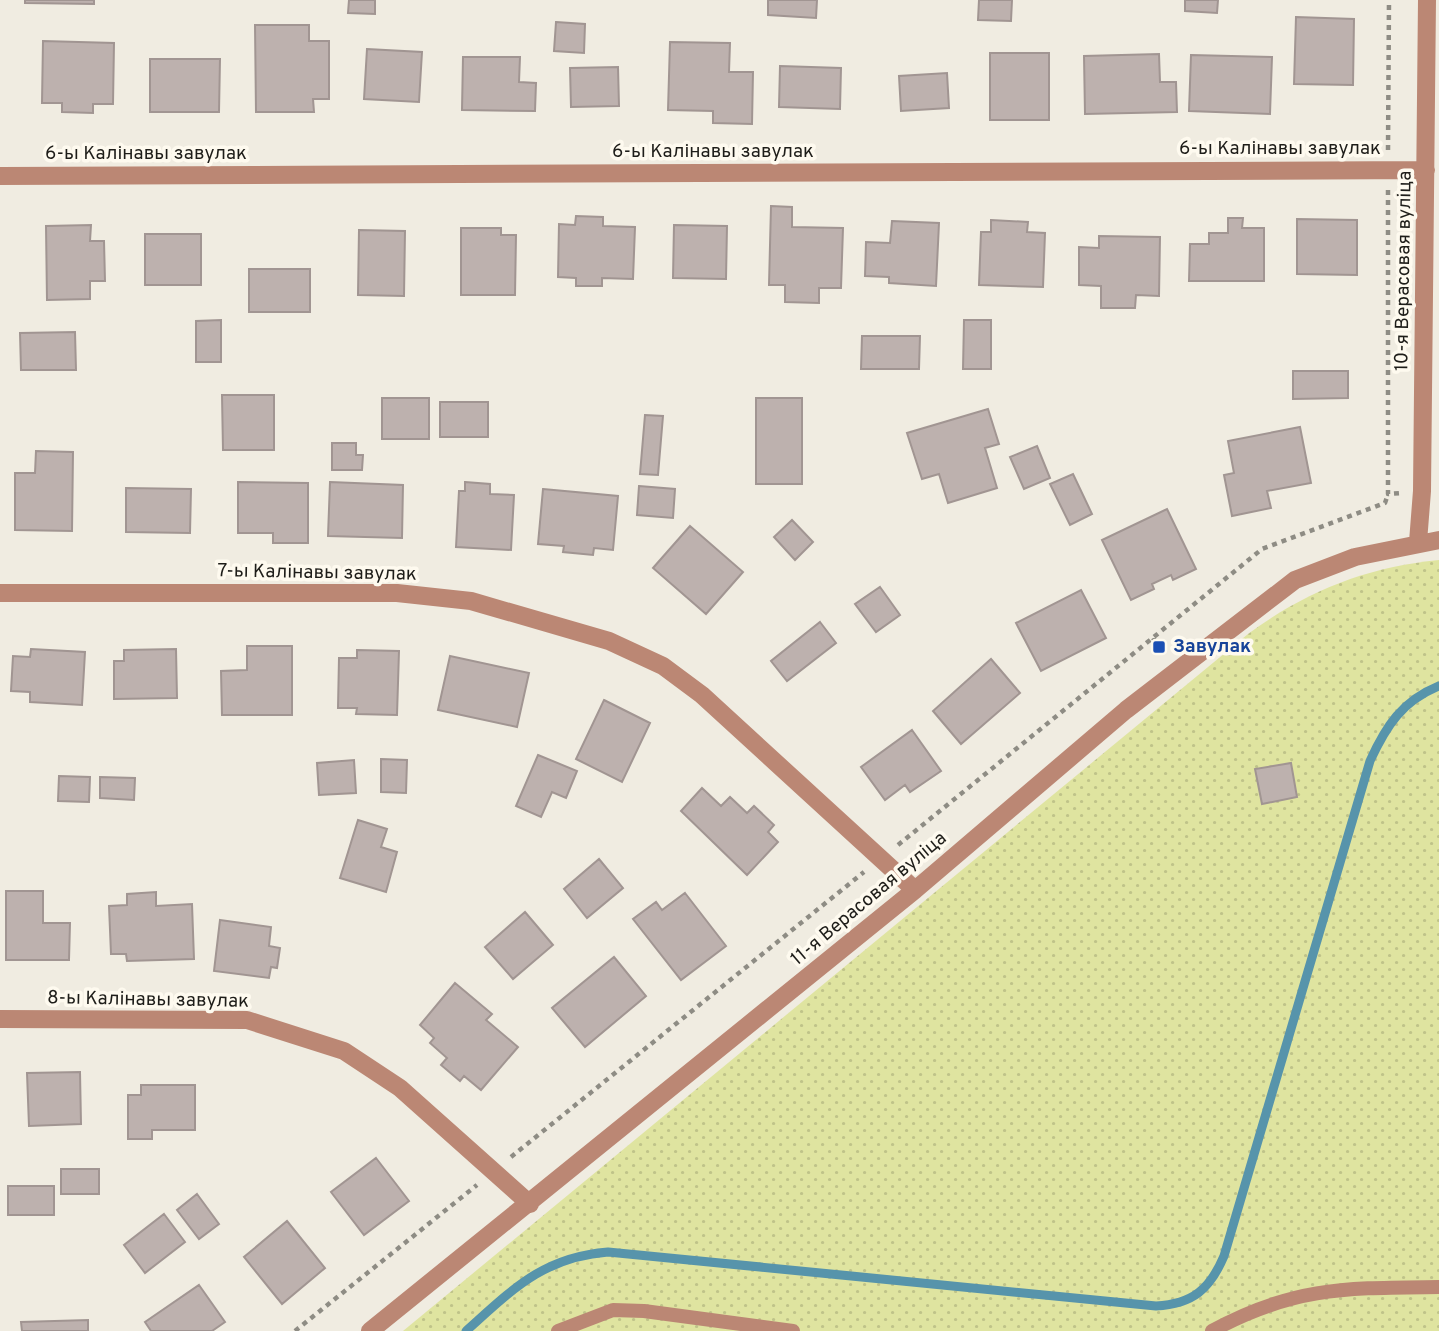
<svg xmlns="http://www.w3.org/2000/svg" width="1439" height="1331" viewBox="0 0 1439 1331" font-family="Overpass,sans-serif">
  <style>
    .grass { fill: url(#grass-dots) }
    .lines { fill: none; stroke-linecap: round; stroke-linejoin: round }
    .stream { stroke: #5794ab; stroke-width: 9 }
    .building { fill: #bdb1ae; stroke: #a19592; stroke-width: 2 }
    .path { stroke: #8e8c84; stroke-width: 4.5; stroke-dasharray: 5 5; stroke-linecap: butt }
    .lane { stroke: #bb8774; stroke-width: 14 }
    .street { stroke: #bb8774; stroke-width: 18 }
    .transit-dot { fill: #1a4fb4; stroke: #fefaef; stroke-width: 2.5 }
    .labels { text-anchor: middle; dominant-baseline: central; stroke-width: 7; stroke-linejoin: round; paint-order: stroke }
    .street-label { font-size: 19px; fill: #1e1d19; stroke: #fefaef }
    .transit-label { font-size: 19px; font-weight: bold; fill: #164399; stroke: #fefaef; text-anchor: start }
  </style>
  <defs>
    <pattern id="grass-dots" width="8" height="8" patternUnits="userSpaceOnUse" patternTransform="scale(1.75)"><rect width="8" height="8" fill="#dfe4a0"/><path d="M2 2h.1M6 6h.1" fill="none" stroke="#bfc389" stroke-width="1.8" stroke-linecap="round"/></pattern>
  </defs>
  <rect width="100%" height="100%" fill="#f0ece1"/>
  <path class="grass" d="M1439,560V1331H403L1248,634C1306,591 1367,567 1439,560Z"/>
  <g class="lines">
    <path class="stream" d="M466,1331C512,1290 543,1257 608,1252L1156,1306C1193,1304 1210,1289 1224,1256L1370,761C1386,726 1402,701 1439,686"/>
  </g>
  <path class="building" d="M25,0H94V4L25,3Z
    M349,0H375V14L348,13Z
    M768,0H817L816,18L768,15Z
    M979,0H1012L1011,21L978,20Z
    M1185,0H1218L1217,13L1185,11Z
    M1296,17L1354,19L1353,85L1294,84Z
    M556,22L585,24L584,53L554,51Z
    M255,25H309V41H329V99H313L314,112H256Z
    M43,41L114,43L113,104H93V113L62,112V103H42Z
    M670,42L730,43L729,72H753L752,124L713,123V111L668,110Z
    M367,49L422,52L419,102L364,99Z
    M990,53H1049V120H990Z
    M1159,54L1160,82H1176L1177,112L1085,114L1084,56Z
    M1191,55L1272,57L1270,114L1189,111Z
    M463,57H520L519,82L536,83L535,111L462,110Z
    M150,59H220L219,112H150Z
    M780,66L841,68L840,109L779,107Z
    M618,67L619,106L571,107L570,68Z
    M947,73L949,108L901,111L899,76Z
    M771,206L792,207V227L843,228L841,288H819V303L785,302V285H769Z
    M576,216L603,217V226L635,227L633,279L602,278V286H576V278L558,277L559,224L575,225Z
    M1228,218H1243L1242,228H1264V281H1189L1190,244H1209V233H1228Z
    M1297,219L1357,220V275L1297,274Z
    M991,220L1028,222L1027,232L1045,233L1043,287L979,285L981,232H991Z
    M892,221L939,223L936,286L889,283V277L865,276L866,242L890,243Z
    M91,225L90,241H104L105,281H90V299L47,300L46,226Z
    M674,225L727,226L726,279L673,278Z
    M461,228H501V235H516L515,295H461Z
    M359,230L405,231L404,296L358,295Z
    M145,234H201V285H145Z
    M1099,236L1160,237L1159,296L1136,295L1135,308H1101V286L1079,285V247L1099,248Z
    M249,269H310V312H249Z
    M221,320V362H196V321Z
    M964,320H991V369H963Z
    M75,332L76,370H21L20,333Z
    M862,336H920L919,369H861Z
    M1293,371H1348V398L1293,399Z
    M222,395H274V450H223Z
    M382,398H429V439H382Z
    M756,398H802V484H756Z
    M440,402H488V437H440Z
    M988,409L999,444L985,448L997,488L948,503L939,474L922,479L907,433Z
    M645,415L663,416L658,475L640,474Z
    M1300,427L1311,483L1267,491L1271,508L1232,516L1224,475L1234,473L1228,441Z
    M332,443H356V455H363L362,470H332Z
    M1037,446L1050,478L1024,489L1010,457Z
    M36,451L73,452L72,531L15,530V473H35Z
    M1073,474L1092,514L1070,525L1050,484Z
    M238,482L308,483V543H273V533H238Z
    M330,482L403,485L402,538L328,536Z
    M465,482L490,484V494L514,495L511,550L456,547L459,491H465Z
    M639,486L675,489L673,518L637,515Z
    M126,488L191,489L190,533L126,532Z
    M543,489L618,496L613,550L594,548L593,555L563,552L564,546L538,544Z
    M1167,509L1196,569L1173,580L1171,575L1152,584L1154,589L1131,600L1102,540Z
    M792,520L813,542L795,560L774,537Z
    M690,526L743,572L706,614L653,568Z
    M880,587L900,615L876,632L855,604Z
    M1081,590L1106,638L1041,671L1016,623Z
    M820,622L836,643L787,681L771,661Z
    M247,646H292V715H222L221,671L247,670Z
    M31,649L85,652L82,705L30,702V692L11,691L13,656L30,657Z
    M176,649L177,698L114,699V661H124V650Z
    M357,650L399,651L397,715L356,714L357,708H338L339,658H357Z
    M450,656L529,673L517,727L438,710Z
    M991,659L1020,693L961,744L933,711Z
    M604,700L650,723L622,782L576,759Z
    M912,730L941,771L910,792L905,785L885,800L861,767Z
    M538,755L577,771L566,798L552,792L541,817L516,806Z
    M381,759L407,760L406,793L381,792Z
    M354,760L356,793L319,795L317,763Z
    M1291,763L1297,797L1262,804L1255,769Z
    M59,776L90,777L89,802L58,801Z
    M100,777L135,778L134,800L100,798Z
    M702,788L721,806L730,797L747,813L754,806L774,825L768,832L778,842L747,875L681,811Z
    M358,820L387,829L381,847L397,852L386,892L340,878Z
    M599,859L623,888L587,918L564,889Z
    M6,891H43V923H70L69,960H6Z
    M156,892V906L192,904L194,959L127,961L126,954H111L109,906L127,905V894Z
    M685,893L726,946L681,980L633,919L656,902L662,910Z
    M525,912L553,945L513,979L485,947Z
    M220,920L271,927L269,946L280,948L277,968L271,967L269,978L214,971Z
    M614,957L646,996L585,1047L552,1008Z
    M455,983L492,1014L486,1020L518,1047L481,1090L464,1076L460,1081L441,1065L447,1058L430,1043L434,1038L420,1025Z
    M80,1072L81,1124L29,1126L27,1073Z
    M141,1085H195V1130H152V1139H128V1095H141Z
    M376,1158L409,1201L364,1235L331,1192Z
    M61,1169H99V1194H61Z
    M8,1186H54V1215H8Z
    M197,1194L219,1224L199,1239L177,1210Z
    M164,1214L185,1242L145,1273L124,1245Z
    M287,1221L325,1268L282,1304L244,1257Z
    M199,1285L225,1322L212,1331H151L145,1322Z
    M88,1320V1331H22L21,1322Z"/>
  <g class="lines">
    <path class="path" d="M1388,150L1389,0
      M1388,190V494L1401,493
      M1153,638L1164,653
      M898,845L1262,549L1385,503L1388,494
      M511,1157L864,872
      M295,1331L477,1185"/>
    <path class="lane" d="M558,1331L613,1310L644,1311L793,1331
      M1212,1331C1294,1286 1349,1288 1439,1287"/>
    <path class="street" d="M0,176L1426,170
      M1418,542L1422,491L1427,0
      M0,593H397L471,601L609,641L663,666L702,695L915,890
      M0,1019L247,1020L344,1051L400,1088L530,1204
      M370,1331L915,890L1126,710L1295,580L1355,557L1439,540"/>
  </g>
  <rect class="transit-dot" x="1152" y="640" width="14" height="14" rx="3.5"/>
  <g class="labels">
    <g class="street-label">
      <text x="1280" y="149">6-ы Калінавы завулак</text>
      <text x="713" y="152">6-ы Калінавы завулак</text>
      <text x="146" y="154">6-ы Калінавы завулак</text>
      <text transform="translate(1404 271) rotate(-89)">10-я Верасовая вуліца</text>
      <text transform="translate(317 573) rotate(1)">7-ы Калінавы завулак</text>
      <text transform="translate(869 899) rotate(-40)">11-я Верасовая вуліца</text>
      <text transform="translate(148 1000) rotate(1)">8-ы Калінавы завулак</text>
    </g>
    <g class="transit-label">
      <text x="1173" y="647">Завулак</text>
    </g>
  </g>
</svg>
